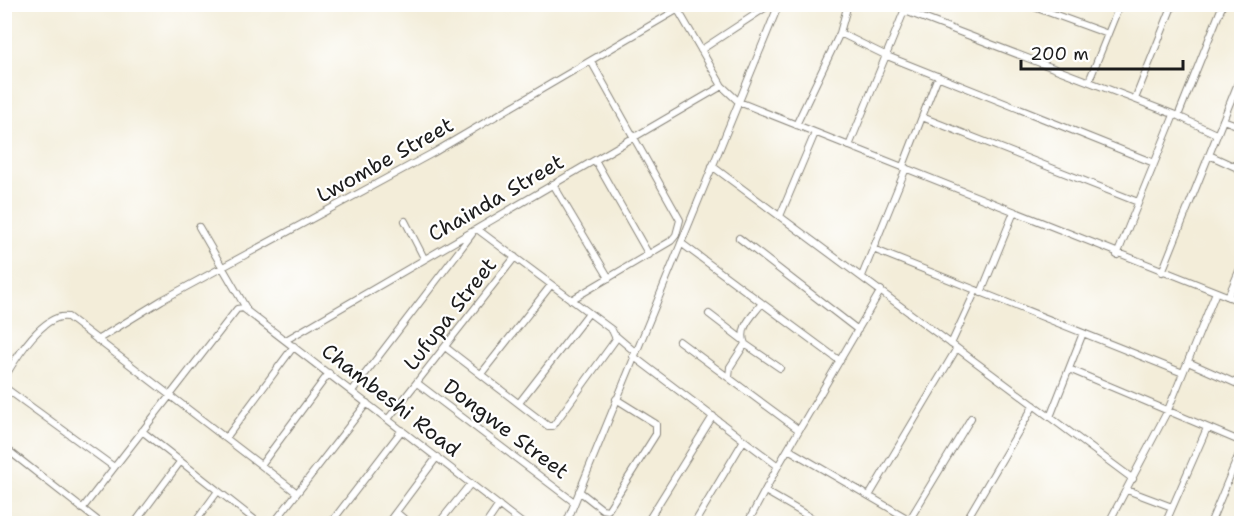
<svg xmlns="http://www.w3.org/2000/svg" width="1246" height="528" viewBox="0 0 1246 528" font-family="'Shantell Sans',sans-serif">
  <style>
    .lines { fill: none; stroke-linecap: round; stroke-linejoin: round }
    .minor-casing { stroke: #88847a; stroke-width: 8 }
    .minor { stroke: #fff; stroke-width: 6 }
    .labels { text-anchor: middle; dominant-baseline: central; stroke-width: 4.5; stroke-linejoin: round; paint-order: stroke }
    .street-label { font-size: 21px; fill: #1c1c1c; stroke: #fff }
  </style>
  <rect width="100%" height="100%" fill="#fff"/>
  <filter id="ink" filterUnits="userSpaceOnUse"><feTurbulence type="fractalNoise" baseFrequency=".0167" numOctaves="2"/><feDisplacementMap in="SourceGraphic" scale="12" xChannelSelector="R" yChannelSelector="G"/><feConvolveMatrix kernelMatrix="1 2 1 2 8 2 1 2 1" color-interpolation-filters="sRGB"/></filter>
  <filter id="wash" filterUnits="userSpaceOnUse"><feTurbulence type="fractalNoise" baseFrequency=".008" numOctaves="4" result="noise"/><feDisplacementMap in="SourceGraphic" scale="24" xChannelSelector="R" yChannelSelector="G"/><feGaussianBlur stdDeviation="1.35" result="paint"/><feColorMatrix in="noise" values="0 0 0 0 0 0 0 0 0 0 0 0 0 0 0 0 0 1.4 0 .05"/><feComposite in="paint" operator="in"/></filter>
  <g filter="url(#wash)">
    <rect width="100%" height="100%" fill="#f3edd9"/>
  </g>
  <g filter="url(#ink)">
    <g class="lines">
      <defs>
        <path id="minor" d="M1026,4L1108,34
          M678,10L722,86L739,102L1242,302
          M905,11L1178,116L1216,134
          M840,33L887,56L1154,163
          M701,50L771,4
          M1089,81L1120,4
          M1135,99L1173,4
          M1178,116L1223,4
          M922,117L1138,202
          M1223,120L1242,127
          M796,125L840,33L848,4
          M849,146L907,4
          M1209,155L1242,170
          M595,160L649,255
          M712,166L1133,479
          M903,166L938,76
          M553,184L609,278
          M780,216L815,133
          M405,221L424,258
          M199,227L246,308
          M739,238L858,330
          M681,243L840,361
          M873,249L1183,373
          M1117,255L1174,115
          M1162,272L1242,73
          M862,276L906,168
          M981,293L1014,212
          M1228,297L1242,264
          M571,300L671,241L676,235L680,220L591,61
          M762,303C753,316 738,327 745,344L780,368
          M709,314L743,340
          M615,335L635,352
          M97,340L162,300L433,153L687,4
          M286,340L722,86
          M679,341L799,430
          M951,344L976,290
          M445,347L548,426H553L616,339L612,330L477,229
          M633,356L778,466
          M1188,362L1242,386
          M1069,369L1242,442
          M481,374L551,285
          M4,378C15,360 43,312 68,317L297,493
          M729,378L730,367L745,344
          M417,383L574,502
          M4,387L114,467
          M352,391L472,234
          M519,403L588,314
          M1050,417L1083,333
          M388,419L515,257
          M142,431L260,524
          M226,438L294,346
          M4,447L102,524
          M788,449L917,524
          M261,465L329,373
          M1127,490L1172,507
          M579,491L602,509L608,510L656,434V424L616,399
          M765,491L822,524
          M869,496L957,348
          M82,509L237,309L243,308L523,524
          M396,512L410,524
          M910,519L971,418
          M134,524L180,462
          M194,524L218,491
          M273,524L367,403
          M330,524L402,430
          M387,524L437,457
          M438,524L471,483
          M486,524L499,505
          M566,524L779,4
          M646,524L713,416
          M694,524L744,440
          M747,524L778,466L881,290
          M964,524L1034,405
          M1108,524L1168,410L1216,292
          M1165,524L1207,428
          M1210,524L1242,447"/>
      </defs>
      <use href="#minor" class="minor-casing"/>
      <use href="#minor" class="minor"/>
    </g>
  </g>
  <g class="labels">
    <g class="street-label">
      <text transform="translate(385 160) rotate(-29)">Lwombe Street</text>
      <text transform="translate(496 198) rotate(-30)">Chainda Street</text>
      <text transform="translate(450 314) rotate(-52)">Lufupa Street</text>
      <text transform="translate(391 400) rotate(38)">Chambeshi Road</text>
      <text transform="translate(506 429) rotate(37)">Dongwe Street</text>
    </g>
  </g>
  <rect width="1246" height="528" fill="none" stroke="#fff" stroke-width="24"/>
  <path d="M1021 60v9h162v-9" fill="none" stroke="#1c1c1c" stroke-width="3"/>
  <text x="1030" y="60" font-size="18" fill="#1c1c1c" stroke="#ffffff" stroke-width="4.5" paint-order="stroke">200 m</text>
</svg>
